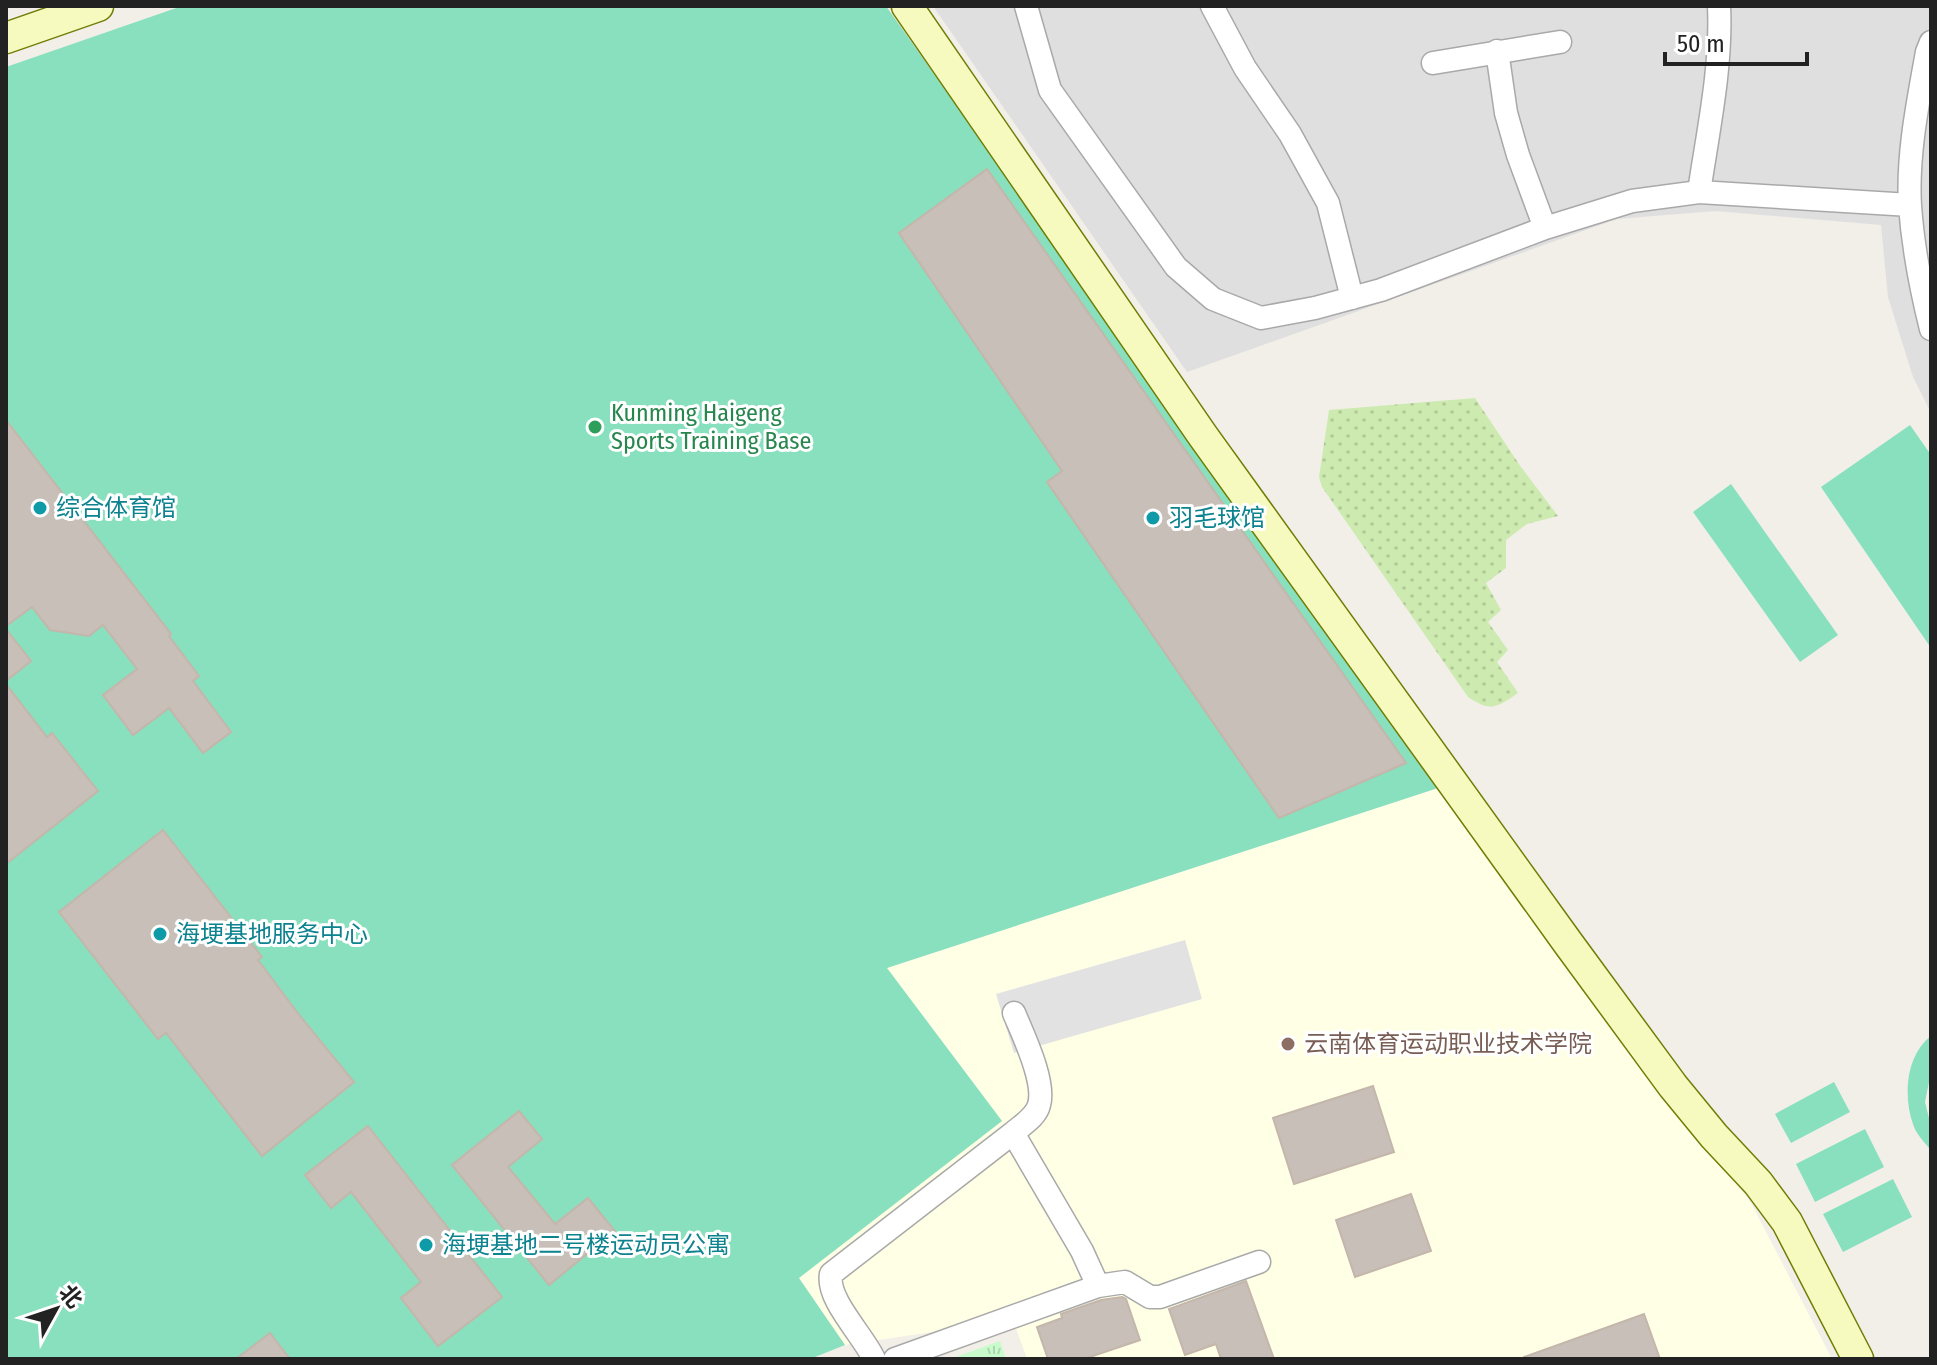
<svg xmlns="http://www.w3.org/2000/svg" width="1937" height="1365" viewBox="0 0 1937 1365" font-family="'Fira Sans Condensed','Noto Sans SC',sans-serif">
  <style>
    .residential { fill: #e0dfdf }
    .education { fill: #ffffe5 }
    .grass { fill: url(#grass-dots) }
    .park { fill: url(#park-tufts) }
    .pitch { fill: #88e0be }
    .parking { fill: #e2e2e2 }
    .building { fill: #c7bfb8; stroke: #c4b6ab; stroke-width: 2 }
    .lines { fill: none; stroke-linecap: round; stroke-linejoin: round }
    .street-casing { stroke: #a9a9a9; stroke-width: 25 }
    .secondary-casing { stroke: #707d05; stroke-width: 33 }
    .street { stroke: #fff; stroke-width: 22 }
    .secondary { stroke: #f7fabf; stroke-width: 30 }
    .leisure-dot { fill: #2e9e5b; stroke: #fff; stroke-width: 3 }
    .culture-dot { fill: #0f9aa8; stroke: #fff; stroke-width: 3 }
    .education-dot { fill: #8d6e63; stroke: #fff; stroke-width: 3 }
    .labels { text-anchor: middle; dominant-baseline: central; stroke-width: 6; stroke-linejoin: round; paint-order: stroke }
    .leisure-label { font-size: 24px; fill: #27864d; stroke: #fff; text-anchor: start }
    .culture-label { font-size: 24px; fill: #0d838f; stroke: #fff; text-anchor: start }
    .education-label { font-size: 24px; fill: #785e54; stroke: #fff; text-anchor: start }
  </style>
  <defs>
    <pattern id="grass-dots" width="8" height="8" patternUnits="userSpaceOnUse" patternTransform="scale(2)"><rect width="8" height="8" fill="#cdebb0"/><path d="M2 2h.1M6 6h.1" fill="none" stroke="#b0c997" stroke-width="1.8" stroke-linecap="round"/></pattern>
    <pattern id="park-tufts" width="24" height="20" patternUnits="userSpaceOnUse" patternTransform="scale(2)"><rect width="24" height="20" fill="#c8facc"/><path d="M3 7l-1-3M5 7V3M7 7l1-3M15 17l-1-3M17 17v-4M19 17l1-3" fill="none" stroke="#acd6af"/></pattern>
  </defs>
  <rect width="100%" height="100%" fill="#f2efe9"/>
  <path class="residential" d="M933,6H1931V413L1913,377L1888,297L1881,225L1715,211L1617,219L1187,372Z"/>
  <path class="education" d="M1438,788L1751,1203L1832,1359H1027L1013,1320L845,1345L798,1278L1002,1121L886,968Z"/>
  <path class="grass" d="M1475,398L1521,467L1558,516L1527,524L1506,540V568L1486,583L1501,610L1488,622L1508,650L1497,662L1518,693C1496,708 1491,712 1468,697L1322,487L1319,477L1329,410Z"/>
  <path class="park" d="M1000,1341L1006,1359H950Z"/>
  <path class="pitch" d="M182,6H886L1438,788L887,968L1002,1121L799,1278L845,1345L810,1359H6V67Z
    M1910,425L1931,455V648L1821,487Z
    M1731,484L1838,635L1800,662L1693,512Z
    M1931,1036V1072L1925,1102L1931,1126V1150C1924,1142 1916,1134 1913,1124C1903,1096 1906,1055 1931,1036Z
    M1834,1082L1850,1112L1791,1143L1775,1114Z
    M1865,1129L1884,1167L1815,1202L1796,1164Z
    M1893,1179L1912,1217L1843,1252L1823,1214Z"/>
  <path class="parking" d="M1185,940L1202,999L1014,1053L996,994Z"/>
  <path class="building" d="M987,169L1406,763L1279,818L1047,482L1062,471L899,233Z
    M6,420L171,634L169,636L199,676L193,681L231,732L203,753L169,708L133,735L103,695L137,669L103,625L89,636L50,630L32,607L6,626Z
    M6,629L31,661L6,681Z
    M6,684L47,737L52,733L98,791L6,864Z
    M163,830L262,957L258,960L300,1016L354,1082L262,1156L166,1033L158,1039L59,912Z
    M1373,1086L1394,1152L1294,1184L1273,1118Z
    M519,1111L542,1139L508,1167L555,1224L588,1198L615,1231L549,1285L452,1165Z
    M368,1126L502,1297L438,1346L401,1298L421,1282L351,1192L331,1208L305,1175Z
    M1411,1194L1431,1251L1355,1277L1336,1220Z
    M1246,1281L1274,1359H1221L1216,1344L1185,1355L1169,1309Z
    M1122,1297L1126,1299L1140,1340L1084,1359H1048L1037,1327L1062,1318L1061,1314L1101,1300Z
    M1644,1314L1660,1359H1524V1357Z
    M270,1333L290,1359H236Z"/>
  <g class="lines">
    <defs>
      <path id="street" d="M1026,6L1050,90L1176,267L1213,299L1261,318L1315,308L1381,290L1545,228L1632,201L1699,192C1708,131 1722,67 1719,6
        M1212,6L1245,68L1290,134L1328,203L1352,298
        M1931,42L1927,52C1918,102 1907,155 1910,206C1913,247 1921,289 1931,329
        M1497,51L1506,113L1518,155L1545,228
        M1433,63L1560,42
        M1699,192L1910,205
        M1013,1133L1082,1251L1098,1286
        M874,1359C863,1335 826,1299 831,1274L1013,1133C1022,1125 1036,1117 1039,1105C1046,1082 1023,1035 1014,1013
        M895,1359L1098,1286L1125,1282L1150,1297H1160L1259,1262"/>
      <path id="secondary" d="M907,6L1203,436L1568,943L1673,1086L1714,1136L1758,1183L1787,1222L1858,1359
        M6,38L98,6"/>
    </defs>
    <use href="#street" class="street-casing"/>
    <use href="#secondary" class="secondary-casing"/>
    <use href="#street" class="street"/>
    <use href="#secondary" class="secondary"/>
  </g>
  <circle class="leisure-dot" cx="595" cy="427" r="8"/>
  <g class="culture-dot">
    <circle cx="40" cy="508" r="8"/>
    <circle cx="1153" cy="518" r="8"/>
    <circle cx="160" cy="934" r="8"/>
    <circle cx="426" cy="1245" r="8"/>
  </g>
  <circle class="education-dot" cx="1288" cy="1044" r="8"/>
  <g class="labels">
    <g class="leisure-label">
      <text x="611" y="413">Kunming Haigeng<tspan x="611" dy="28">Sports Training Base</tspan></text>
    </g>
    <g class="culture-label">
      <text x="56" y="508">综合体育馆</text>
      <text x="1169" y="518">羽毛球馆</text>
      <text x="176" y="934">海埂基地服务中心</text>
      <text x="442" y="1245">海埂基地二号楼运动员公寓</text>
    </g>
    <g class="education-label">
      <text x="1304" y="1044">云南体育运动职业技术学院</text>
    </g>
  </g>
  <rect width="1937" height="1365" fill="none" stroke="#222222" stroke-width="16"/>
  <g transform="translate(56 1309) rotate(50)" stroke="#ffffff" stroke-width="6" paint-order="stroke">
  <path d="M0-6L14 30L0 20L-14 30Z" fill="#222222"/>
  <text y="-12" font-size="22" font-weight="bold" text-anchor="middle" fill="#222222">北</text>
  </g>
  <path d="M1665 52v12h142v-12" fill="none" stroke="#222222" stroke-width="4"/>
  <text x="1677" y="52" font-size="24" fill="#222222" stroke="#ffffff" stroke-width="6" paint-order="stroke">50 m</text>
</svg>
